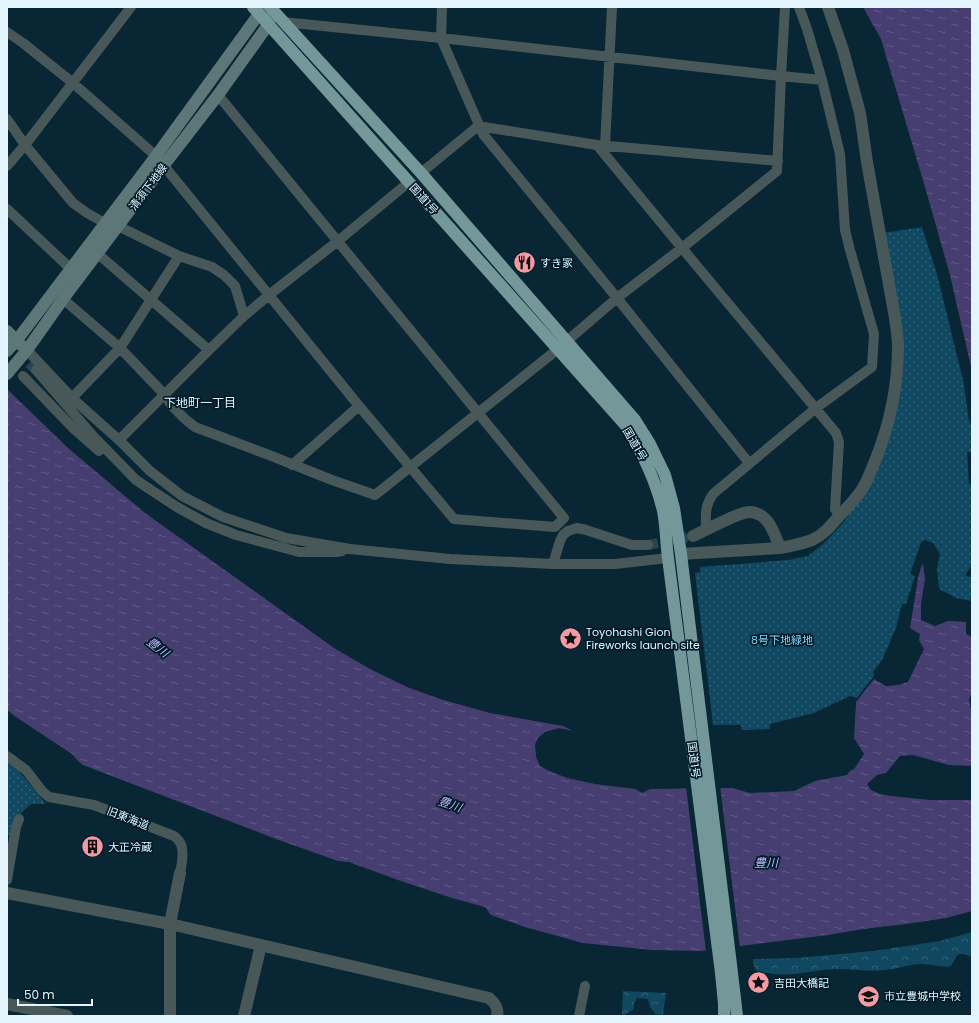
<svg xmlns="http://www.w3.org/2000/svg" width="979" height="1023" viewBox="0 0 979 1023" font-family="Poppins,'Noto Sans JP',sans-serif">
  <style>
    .forest { fill: url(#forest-crowns) }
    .park { fill: url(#park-dots) }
    .water { fill: url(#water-ripples) }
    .pier { fill: #082633 }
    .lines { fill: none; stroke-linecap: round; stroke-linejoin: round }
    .minor-tunnel { stroke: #294551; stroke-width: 10; stroke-dasharray: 10 5; stroke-linecap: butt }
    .minor { stroke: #485859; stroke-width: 10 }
    .tertiary { stroke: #485859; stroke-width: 12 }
    .secondary { stroke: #5d7678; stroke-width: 12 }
    .trunk { stroke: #74989a; stroke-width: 12 }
    .labels { text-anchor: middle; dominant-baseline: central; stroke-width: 3.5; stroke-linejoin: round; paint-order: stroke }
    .street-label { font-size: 11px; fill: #e3f4fd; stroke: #011c29 }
    .poi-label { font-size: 11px; fill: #e3f4fd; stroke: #011c29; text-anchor: start }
    .park-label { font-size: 11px; fill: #88d3f9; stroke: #011c29 }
    .neighbourhood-label { font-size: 12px; fill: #e3f4fd; stroke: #011c29 }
    .water-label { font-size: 12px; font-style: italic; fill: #bdb6f7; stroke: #011c29 }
  </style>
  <defs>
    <pattern id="forest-crowns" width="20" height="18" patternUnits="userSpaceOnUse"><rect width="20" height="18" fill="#0f4860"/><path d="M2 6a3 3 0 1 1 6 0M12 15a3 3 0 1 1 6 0" fill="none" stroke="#326378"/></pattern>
    <pattern id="park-dots" width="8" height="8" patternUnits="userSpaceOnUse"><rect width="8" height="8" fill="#0f4860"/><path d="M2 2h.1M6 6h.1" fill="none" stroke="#326378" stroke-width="1.8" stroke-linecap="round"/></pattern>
    <pattern id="water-ripples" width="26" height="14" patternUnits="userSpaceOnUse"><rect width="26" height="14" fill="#463e71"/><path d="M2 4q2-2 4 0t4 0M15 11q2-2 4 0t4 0" fill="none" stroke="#615a86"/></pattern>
  </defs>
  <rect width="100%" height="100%" fill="#082633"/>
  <path class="forest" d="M972,932V956C968,956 965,954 962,954C956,953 956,959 953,962C952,965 951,966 949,967C939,967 930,964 921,964C909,964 897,969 885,970C869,972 854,969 839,969C815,969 792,978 768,973C766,973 762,973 759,972C754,969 753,964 753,959L796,958L873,951L940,941Z
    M623,991L666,993L663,1015L655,1014L654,1012L650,1007L648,999L637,998L634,1003V1009L623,1016L622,1014Z"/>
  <path class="park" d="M922,227L937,274L963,380L969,420L971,426L972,430V452H967L969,484H972V565L965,575L972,578V601L956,598L939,589L937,569L940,554L933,543L925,540L921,542L910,574L915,576L906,604H902L896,628L882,660L873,672L874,676L857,698L850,696L814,713L770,724V729L742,730L741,725H713L695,573L700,572V567L788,560L808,556L823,544L841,525L861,499L899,395L883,233Z
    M7,761L18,770L46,804H31L21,813L15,821L12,836L7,835Z"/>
  <path class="water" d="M863,7H972V371L950,275L925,187L881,39Z
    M7,389L68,448L145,513L334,648L370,669L407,687L440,699L490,713L563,726L573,731L559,728L545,732L538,738L535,745L536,757L540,766L547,770L567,778L595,784L635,789L642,793L650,789L722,788H732L750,793L794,791L815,781L847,775L849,772L855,768L864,754L854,738L856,704V702L874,679L886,686L898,685L908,682L924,649L919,640L920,634L910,628L918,578L922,564L923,565L925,579L921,604V620L935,626L948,621L966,622V634L972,637V691L969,700L972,714V766L949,765L913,755L900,756L886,773L877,775L867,784L871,790L880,794L891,796L930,800H972V911L946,918L906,924L863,929L828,935L701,951L652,950L583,943L525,927L491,915L485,907L452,898L398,880L349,862L338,861L276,839L83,765L78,761L72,754L16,717L7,710Z"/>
  <path class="pier" d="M686,786H720L740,948L706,952Z"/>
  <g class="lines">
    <path class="minor-tunnel" d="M7,343L36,370
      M648,545L693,536"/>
    <path class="minor" d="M442,7L441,38L483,134L617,298L749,463
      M283,22L441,38L781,76L822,80
      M7,32L23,43L73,83L156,156L359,406L454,519L555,527L564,518L218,95
      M7,119L25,145L73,203L87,213L105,223
      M597,145L682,248L836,433L839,442L835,509L840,516
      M605,146L612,7
      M7,166L25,145L131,7
      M421,173L478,126L597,145L778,161
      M7,209L71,269
      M118,226L179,256L212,267L224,275L235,286L244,316
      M98,254L209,350
      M63,299L120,348L164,394L172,406L185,419L195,427L269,455L332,480L375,495L558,349
      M567,341L617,298L682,248L777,171L781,76L785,7
      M27,350L72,398L119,440L150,471L182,496L223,517L286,538L350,549L450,559L553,564H615L668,558
      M36,370L94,437L136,480L157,494L177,507L206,523L236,535L299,552H336L342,551
      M23,376L74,429L99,451L100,449
      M72,398L120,348L179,256
      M119,440L209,350L244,316L269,295L338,241L409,182
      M292,465L359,406
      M706,530C706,515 704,507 713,494L816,408L872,367L873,351L874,334L850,250L845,230L840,154L822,80L807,29L799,7
      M553,564L560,541L563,535L568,531L577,528L586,530L632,545H648
      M7,756L26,770L42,791L49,797L94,805L174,836C175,837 179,840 179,841C185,848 182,864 180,873
      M7,880L16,827L19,819
      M579,1016L585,986"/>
    <path class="tertiary" d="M693,536C705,531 738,512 750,512C758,512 766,518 770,525C774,532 777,540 780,548
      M681,554L780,548C791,546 801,544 812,540C825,534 832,524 841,514C848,507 855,499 861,491C867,482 871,471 875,461C890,424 898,385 898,346C898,337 896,327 895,318L867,162L860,113L843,50L828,7
      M7,893L170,924L489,998C495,1003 499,1008 497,1016
      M7,1004L67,1016
      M170,1016V924L180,873
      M244,1016L261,945"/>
    <path class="secondary" d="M7,331L21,345
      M7,351L17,340L156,156L259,14L260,7
      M7,374L27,350L63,299L164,165L218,95L268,25L271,16"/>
    <path class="trunk" d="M253,7L628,428C643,455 656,481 663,511C666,526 666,543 668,558L721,973L724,1004V1016
      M270,7L421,173L635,420L650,444L665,475L674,508L681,554L732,973L737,1016"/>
  </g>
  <defs>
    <symbol id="restaurant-disc" viewBox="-11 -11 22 22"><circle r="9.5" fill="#f49aa2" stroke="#011c29"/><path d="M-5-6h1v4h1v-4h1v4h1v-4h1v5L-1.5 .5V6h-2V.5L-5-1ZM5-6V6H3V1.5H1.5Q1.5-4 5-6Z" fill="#111"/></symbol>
    <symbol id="sight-disc" viewBox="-11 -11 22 22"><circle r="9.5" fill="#f49aa2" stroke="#011c29"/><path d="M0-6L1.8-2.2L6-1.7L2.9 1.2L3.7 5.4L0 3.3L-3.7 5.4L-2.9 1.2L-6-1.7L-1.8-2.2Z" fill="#111"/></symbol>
    <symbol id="building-disc" viewBox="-11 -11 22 22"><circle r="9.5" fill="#f49aa2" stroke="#011c29"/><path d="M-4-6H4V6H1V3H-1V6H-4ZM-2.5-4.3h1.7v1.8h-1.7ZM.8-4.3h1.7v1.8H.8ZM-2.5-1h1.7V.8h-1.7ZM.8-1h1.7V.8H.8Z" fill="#111"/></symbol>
    <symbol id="school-disc" viewBox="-11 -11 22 22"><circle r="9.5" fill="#f49aa2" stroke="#011c29"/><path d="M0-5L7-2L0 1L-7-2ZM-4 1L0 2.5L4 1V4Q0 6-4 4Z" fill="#111"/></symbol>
  </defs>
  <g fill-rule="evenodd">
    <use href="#restaurant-disc" x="512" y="250" width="25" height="25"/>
    <use href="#sight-disc" x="558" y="626" width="25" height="25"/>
    <use href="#building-disc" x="80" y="834" width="25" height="25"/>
    <use href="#sight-disc" x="746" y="970" width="25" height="25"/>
    <use href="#school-disc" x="856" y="984" width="25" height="25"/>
  </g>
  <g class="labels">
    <g class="street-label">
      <text transform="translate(148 187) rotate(-53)">清須下地線</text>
      <text transform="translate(424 199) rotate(48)">国道1号</text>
      <text transform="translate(635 444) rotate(60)">国道1号</text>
      <text transform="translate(694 760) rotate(83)">国道1号</text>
      <text transform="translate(128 818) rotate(21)">旧東海道</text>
    </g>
    <g class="poi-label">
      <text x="540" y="263">すき家</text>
      <text x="586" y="632">Toyohashi Gion<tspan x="586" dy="13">Fireworks launch site</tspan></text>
      <text x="108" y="847">大正冷蔵</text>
      <text x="774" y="983">吉田大橋記</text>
      <text x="884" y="996">市立豊城中学校</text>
    </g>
    <g class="park-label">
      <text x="782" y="640">8号下地緑地</text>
    </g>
    <g class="neighbourhood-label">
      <text x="200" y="402">下地町一丁目</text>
    </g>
    <g class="water-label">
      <text transform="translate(158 647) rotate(38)">豊川</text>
      <text transform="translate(450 804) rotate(19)">豊川</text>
      <text x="766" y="862">豊川</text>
    </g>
  </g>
  <rect width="979" height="1023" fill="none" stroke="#e3f4fd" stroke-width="16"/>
  <path d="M18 999v6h74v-6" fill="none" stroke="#e3f4fd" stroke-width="2"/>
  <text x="24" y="999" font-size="12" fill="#e3f4fd" stroke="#011c29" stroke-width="3" paint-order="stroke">50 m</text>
</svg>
